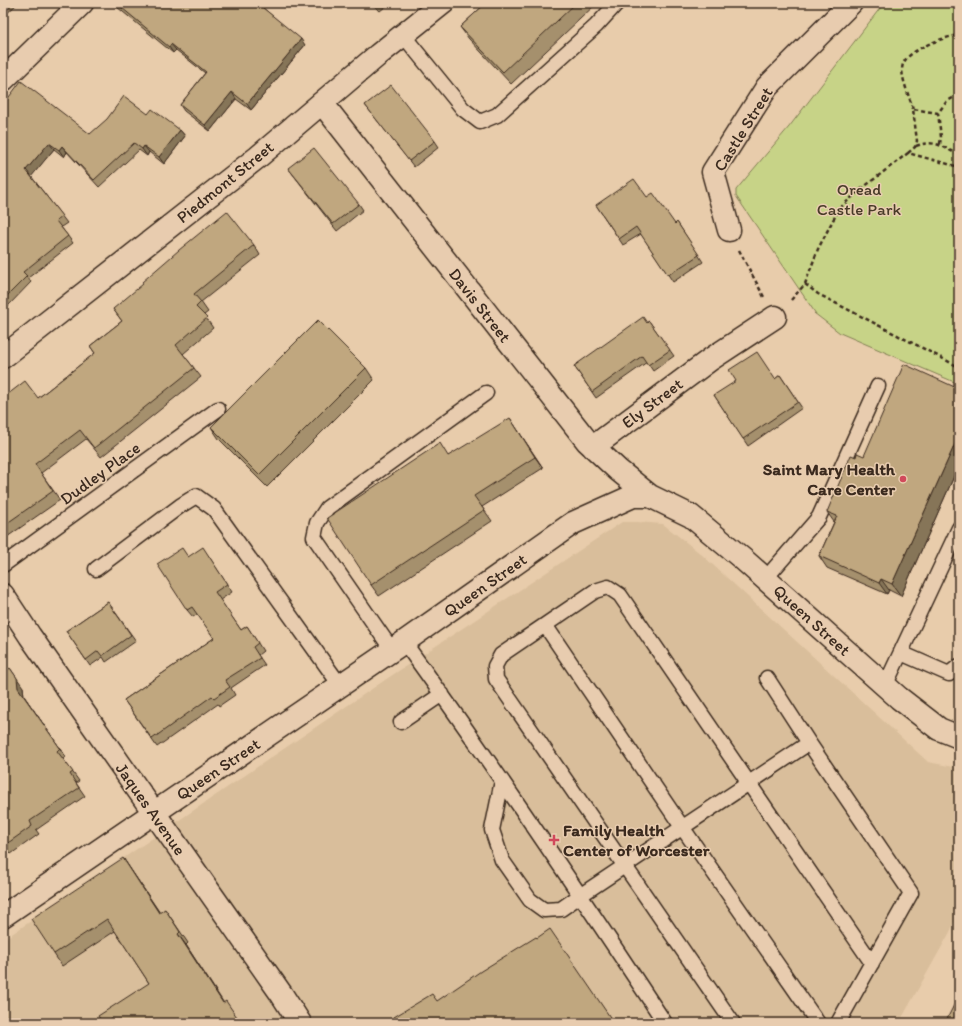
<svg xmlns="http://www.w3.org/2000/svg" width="962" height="1026" viewBox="0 0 962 1026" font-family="Itim,sans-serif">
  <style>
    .built { fill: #d9be9b }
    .green { fill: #c7d387; stroke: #817e52 }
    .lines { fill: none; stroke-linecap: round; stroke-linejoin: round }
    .lane-casing { stroke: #3b2a1e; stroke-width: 17 }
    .street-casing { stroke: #3b2a1e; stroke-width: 25 }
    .secondary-casing { stroke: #3b2a1e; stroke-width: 25 }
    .path { stroke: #3b2a1e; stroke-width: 2.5; stroke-dasharray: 4 3; stroke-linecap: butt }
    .lane { stroke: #e8ccaf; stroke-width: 14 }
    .street { stroke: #e8ccaf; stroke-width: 22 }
    .secondary { stroke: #e8ccaf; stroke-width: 22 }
    .wall { fill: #a5906d; stroke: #3b2a1e }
    .shaded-wall { fill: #867559; stroke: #3b2a1e }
    .building { fill: #c0a77f; stroke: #3b2a1e }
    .poi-dot { fill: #d1495b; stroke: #e8ccaf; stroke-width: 1.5 }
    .labels { text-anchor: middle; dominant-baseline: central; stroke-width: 3; stroke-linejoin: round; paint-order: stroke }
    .street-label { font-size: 17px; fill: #3b2a1e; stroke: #e8ccaf }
    .park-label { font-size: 17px; fill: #493b28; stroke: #e8ccaf }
    .poi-label { font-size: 17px; font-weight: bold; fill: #3b2a1e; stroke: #e8ccaf; text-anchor: end }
  </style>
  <rect width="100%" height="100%" fill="#e8ccab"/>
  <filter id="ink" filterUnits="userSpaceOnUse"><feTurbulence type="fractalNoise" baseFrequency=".025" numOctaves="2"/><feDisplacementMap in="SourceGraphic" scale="8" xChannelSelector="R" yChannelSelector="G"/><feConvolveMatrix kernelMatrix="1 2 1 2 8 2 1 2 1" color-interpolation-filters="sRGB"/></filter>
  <g filter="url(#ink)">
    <path class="built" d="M622,522H637L663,524L701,554L928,762L959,768V912L950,932L899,1023H3V940L385,680Z"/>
    <path class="green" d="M884,3H959V384L840,333L814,313L816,314L736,196V190L789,127Z"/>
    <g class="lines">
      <defs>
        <path id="lane" d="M403,35L463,109L480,122L497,115L596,26L617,3
          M3,565L218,409
          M96,569L180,506L196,496L214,509L340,685
          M766,578L819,517L878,386
          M545,625L682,827L818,1023
          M404,642C494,766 580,894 665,1023
          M392,650L314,537L317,523L327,508L486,393
          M901,653L949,674L959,666
          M767,678L809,743
          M885,686L959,528
          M401,722L442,694
          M502,781L492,830L502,860L530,900L544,910L561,909L581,895L809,743L911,893L838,1023
          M733,1023L496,679L495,666L501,655L595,591L608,587L620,595L872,963"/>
        <path id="street" d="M3,80L82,3
          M322,103L587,441L618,470L650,496
          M729,230L713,172L767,87L851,3
          M593,447L711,359L775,317
          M3,595L30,636L282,995L300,1023
          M3,916L404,642L573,523L633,496H650L691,516L744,560L899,698L939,729L959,737"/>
        <path id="secondary" d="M3,357L258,157L378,55L443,3"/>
      </defs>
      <use href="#lane" class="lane-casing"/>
      <use href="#street" class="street-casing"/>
      <use href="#secondary" class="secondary-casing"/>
      <path class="path" d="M913,109C910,98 899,74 903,64C909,49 944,37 959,35
        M940,144L941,137L938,113L947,101L959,95
        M916,146C936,139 942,147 959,155
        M908,153L915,147L917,141L913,109L938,113
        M739,250L764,297
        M805,284L818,294L959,367
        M791,300L805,284L818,249L833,220L841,207L860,190L908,153L959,167"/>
      <use href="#lane" class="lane"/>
      <use href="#street" class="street"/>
      <use href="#secondary" class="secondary"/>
    </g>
    <path class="wall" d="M3,3H18L3,17Z
      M114,3H262L260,5L305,45L251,110L236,99L210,131L184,111L180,105L205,73L176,50L173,53L117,7Z
      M371,3H390L380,11Z
      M486,3H597L511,84L469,39L460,27Z
      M3,105L90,134L148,114L180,130L185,136L164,164L149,152L147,156L139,150L99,187L67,152L64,157L54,149L31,176L67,223L61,227L73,243L28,278L31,282L8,306L6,304L3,307Z
      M365,105L435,141L439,147L414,167Z
      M288,168L359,204L363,210L337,231Z
      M647,197L675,224L677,222L703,262L673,282L641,234L623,245L596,205Z
      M254,245L260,255L201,302L208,312L204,315L213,328L183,354L201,377L101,457L86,439L41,473L60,500L7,537L3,532V398H38L95,353L90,346L122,321L113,309Z
      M649,321L674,356L653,371L647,362L596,398L574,366Z
      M366,368L374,380L267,487L219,439L211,427Z
      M780,375L802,408L748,446L714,395L775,379Z
      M959,389V465L901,596L889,590L887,594L827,568L819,556L834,522L827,512L864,456Z
      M517,429L543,468L482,507L492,521L379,596L371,585L448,456Z
      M208,555L232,592L220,600L241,630L247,626L263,651L258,655L265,665L231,688L235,695L219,706L218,704L157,747L124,700L214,638L198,614L193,617L187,610L188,557Z
      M108,602L136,641L106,662L103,657L90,666L66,631Z
      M3,673L23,687L24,696L66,757L63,759L79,781L76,783L85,796L36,830L39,834L11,854L5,846L3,848Z
      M123,858L160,913L165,909L188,943L186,945L223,1003L241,1023L149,983L115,931L62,966L54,954Z"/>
    <path class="shaded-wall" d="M256,3H262L259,7Z
      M301,39L305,45L251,110L247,104Z
      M171,44L176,50L173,53L169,47Z
      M232,92L236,99L210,131L205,125Z
      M180,130L185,136L164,164L159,157Z
      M49,143L54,149L31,177L26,170Z
      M62,146L67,152L64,157L59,150Z
      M144,146L149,152L147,156L142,149Z
      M510,418L517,429L543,468L535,457Z
      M959,435V465L901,596L892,584Z
      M881,579L889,590L887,594L879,583Z
      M10,668L23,687L24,696L66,757L18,688Z
      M123,858L167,924L159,913Z
      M178,934L186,945L231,1014L223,1003Z"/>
    <path class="building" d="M116,3H257L301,39L247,104L232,92L205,125L180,105L206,72L171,44L169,47Z
      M486,3H576L503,72L460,27Z
      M21,81L90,134L107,119L124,96L148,114L152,109L180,130L159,157L144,146L142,149L134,143L94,180L62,146L59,150L49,143L26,170L62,216L56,221L68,236L23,272L27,276L3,300V105Z
      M391,85L435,141L409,161L365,105Z
      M314,148L359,204L333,224L288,168Z
      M634,179L647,197L653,193L675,224L677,222L699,255L668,275L636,227L619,239L596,205Z
      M227,211L254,245L194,294L201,302L196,307L207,318L176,345L194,368L94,448L80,430L35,464L53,491L3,526V398L25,381L38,398L95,353L90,346L122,321L113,309L143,284L142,282L179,250Z
      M643,317L647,323L649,321L670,350L648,365L642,356L592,392L574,366Z
      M318,320L366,368L259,475L211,427Z
      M757,352L775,379L780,375L798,402L743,439L714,395L736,381L729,370Z
      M904,364L959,389V435L892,584L881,579L879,583L819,556L837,516L827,512L851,455L856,457L857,453L864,456Z
      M510,418L535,457L474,496L484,510L371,585L327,518L440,443L448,456Z
      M203,547L227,584L215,592L241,630L247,626L258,643L253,647L260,658L225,680L230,687L214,698L212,696L152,739L124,700L214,638L192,607L187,610L157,564L182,548L188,557Z
      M108,602L131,635L102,656L98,651L86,660L66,631Z
      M10,668L17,678L18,688L60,748L57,751L73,772L70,774L79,788L30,821L32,826L5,845L3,843V673Z
      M123,858L159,913L165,909L180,932L178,934L223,1003L226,1001L241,1023H103L98,1016L149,983L107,919L54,954L31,919Z
      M550,929L614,1023H384L432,994L437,1001L481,971L536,937L537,938Z
      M959,975V983L956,981Z
      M959,995V1023H945Z"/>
  </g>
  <g class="poi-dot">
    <circle cx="903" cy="479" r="4"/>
    <path d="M552 834h4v4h4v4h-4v4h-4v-4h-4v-4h4z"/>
  </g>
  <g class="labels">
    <g class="street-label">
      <text transform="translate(743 129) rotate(-58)">Castle Street</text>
      <text transform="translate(225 182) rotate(-39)">Piedmont Street</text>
      <text transform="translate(480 305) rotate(52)">Davis Street</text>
      <text transform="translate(652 403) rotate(-37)">Ely Street</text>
      <text transform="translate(100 473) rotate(-36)">Dudley Place</text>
      <text transform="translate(485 585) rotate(-35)">Queen Street</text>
      <text transform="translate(812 620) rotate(42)">Queen Street</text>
      <text transform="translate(218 769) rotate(-34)">Queen Street</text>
      <text transform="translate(151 809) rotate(55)">Jaques Avenue</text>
    </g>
    <g class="park-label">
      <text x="859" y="189">Oread<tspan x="859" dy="20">Castle Park</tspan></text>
    </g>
    <g class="poi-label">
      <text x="895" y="469">Saint Mary Health<tspan x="895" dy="20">Care Center</tspan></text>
      <text x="563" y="830" text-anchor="start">Family Health<tspan x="563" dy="20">Center of Worcester</tspan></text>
    </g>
  </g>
  <rect width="962" height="1026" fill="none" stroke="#e8ccaf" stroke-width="16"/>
  <rect x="8" y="8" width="946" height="1010" fill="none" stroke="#3b2a1e" stroke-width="1.5" filter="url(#ink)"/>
</svg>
